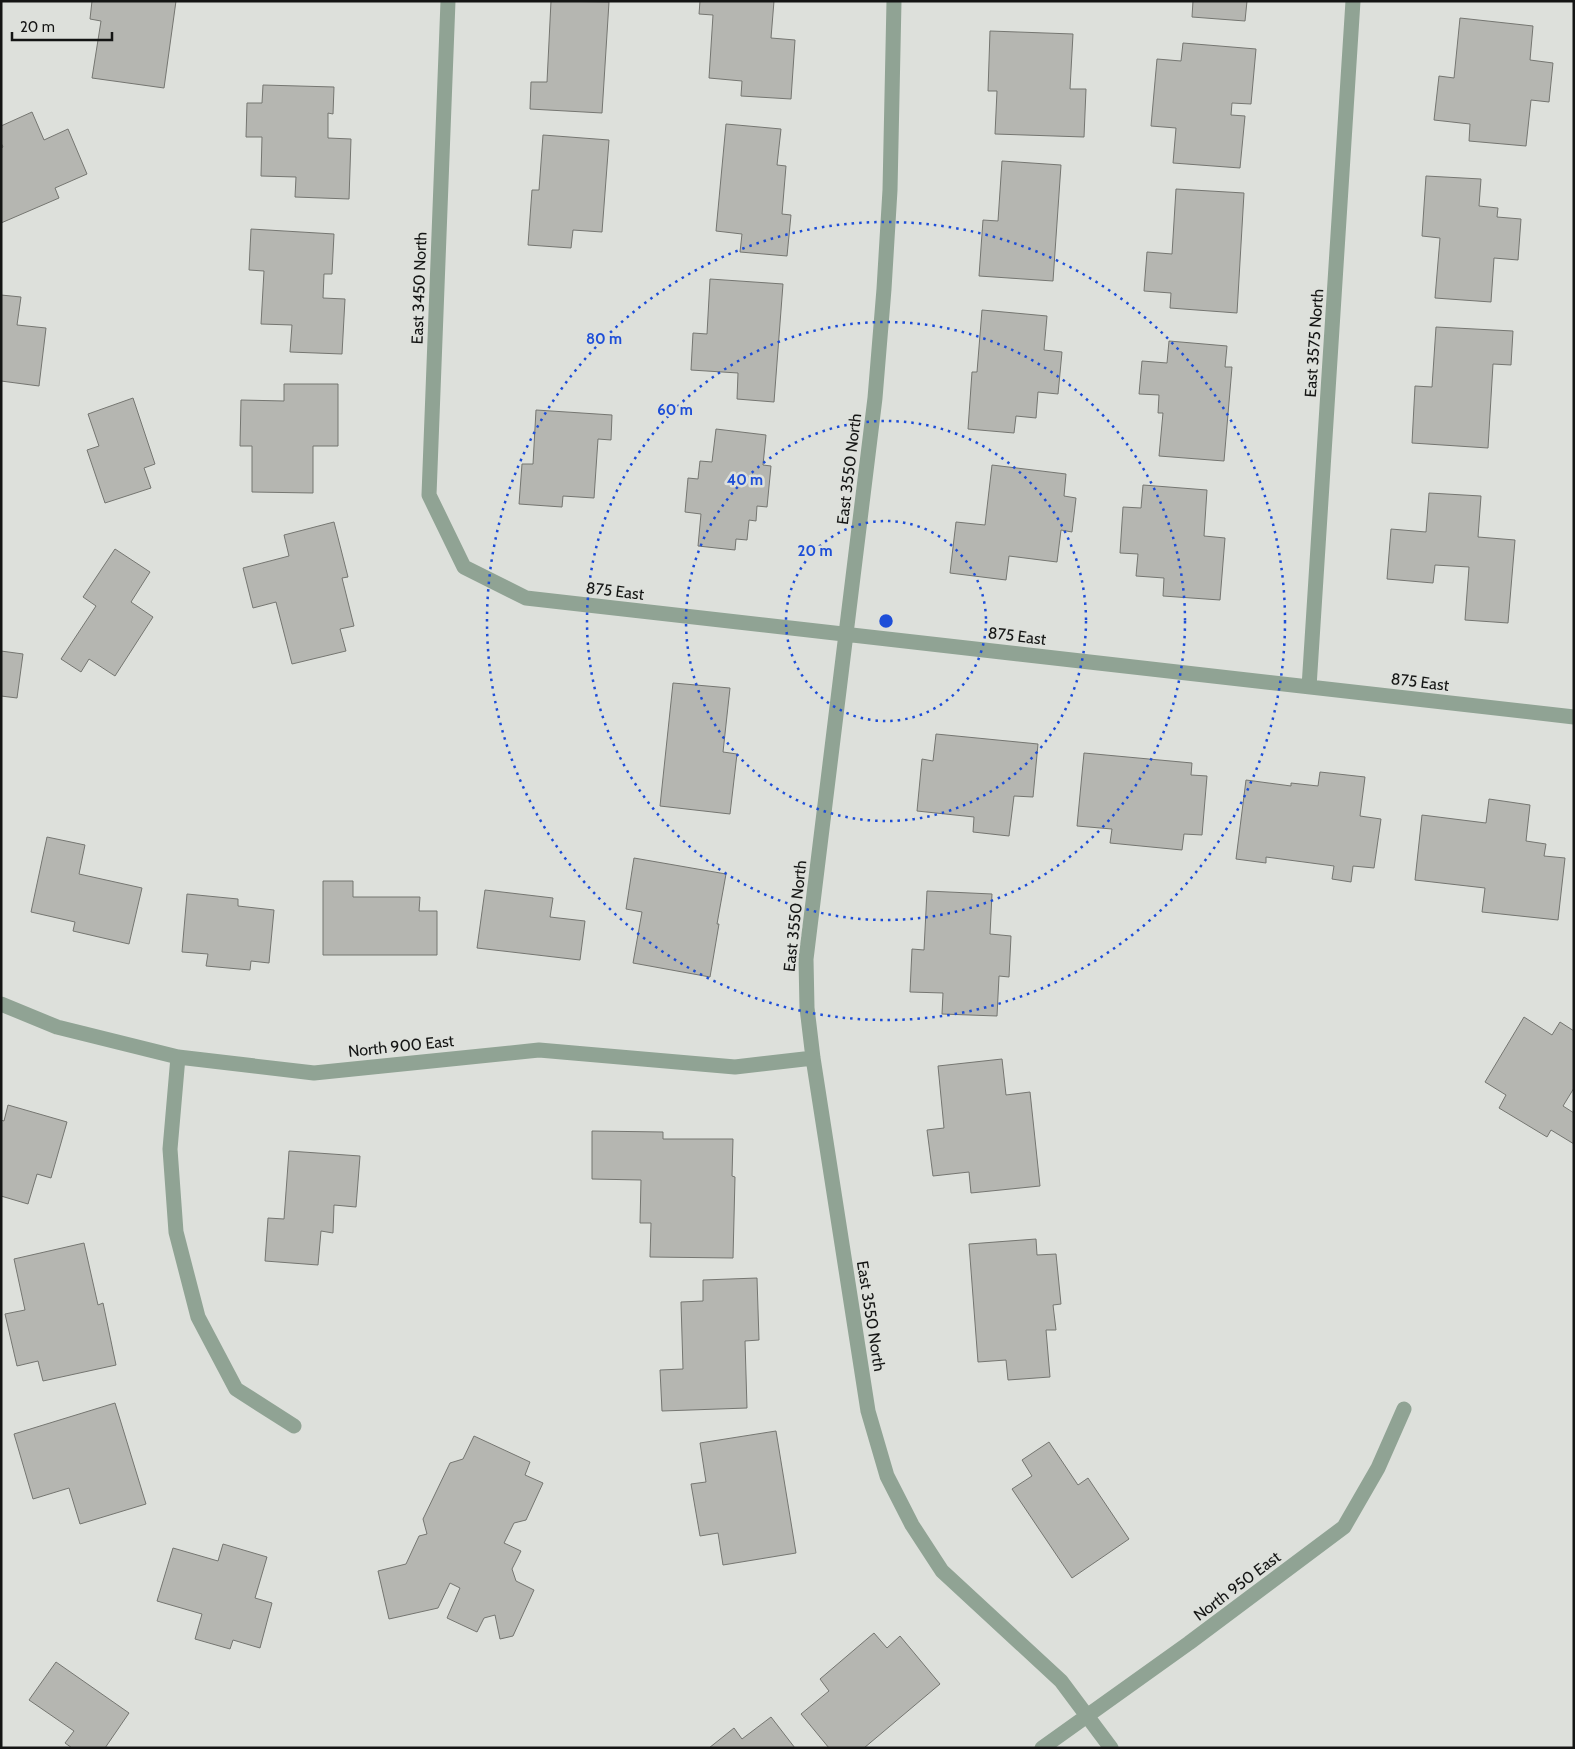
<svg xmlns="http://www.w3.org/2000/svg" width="1575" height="1749" viewBox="0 0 1575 1749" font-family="Cabin,sans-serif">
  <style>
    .building { fill: #b5b6b1; stroke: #757671 }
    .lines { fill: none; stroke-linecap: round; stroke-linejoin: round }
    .street { stroke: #90a394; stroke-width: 15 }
    .ring { fill: none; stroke: #1d4ed8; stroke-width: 2.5; stroke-dasharray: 2.5 5 }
    .labels { text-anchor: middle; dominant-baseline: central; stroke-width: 5; stroke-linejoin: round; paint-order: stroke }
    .street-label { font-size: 16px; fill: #141514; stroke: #dde0db }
    .centre { fill: #1d4ed8; stroke: #dde0db; stroke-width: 2.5 }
    .ring-label { font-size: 15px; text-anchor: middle; font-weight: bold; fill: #1d4ed8; stroke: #dde0db; stroke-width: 5; stroke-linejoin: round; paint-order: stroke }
  </style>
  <rect width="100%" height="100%" fill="#dde0db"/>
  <path class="building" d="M92,1H176L164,88L92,78L101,21L90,19Z
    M551,1L609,2L602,113L530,109L531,82H547Z
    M700,1H774L771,38L795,40L791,99L741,96L742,81L709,78L713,15L699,14Z
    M1193,1H1247L1245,21L1192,17Z
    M1460,18L1533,26L1530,60L1553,63L1549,102L1531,100L1526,146L1469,141L1470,124L1434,120L1439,76L1454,78Z
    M990,31L1073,34L1070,89H1086L1084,137L995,134L997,91H988Z
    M1183,43L1256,49L1251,104L1232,103L1231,115L1245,116L1240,168L1173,163L1176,128L1151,126L1157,59L1181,61Z
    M263,85L334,87L333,114L328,113V138L351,139L349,199L295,197L296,177L261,176L262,137H246L247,103H262Z
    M32,112L44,140L68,129L87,174L55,188L59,198L1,223V148L3,147L1,143V126Z
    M726,124L781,129L777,165L786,166L782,214L791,215L787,256L740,252L742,234L716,231Z
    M543,135L609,140L602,232L573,230L571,248L528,245L532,190H539Z
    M1002,161L1061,165L1053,281L979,276L983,220L998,221Z
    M1426,176L1481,179L1479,206L1498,208L1497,217L1521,219L1518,260L1494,258L1491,302L1435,298L1440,238L1422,236Z
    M1176,189L1244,193L1237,313L1170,308L1171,293L1144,291L1147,252L1172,254Z
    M251,229L334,234L332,274H324L323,298L345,299L342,354L290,352L292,325L261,324L264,271L249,270Z
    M710,279L783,284L774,402L737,399L738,373L691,370L693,333L707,334Z
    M1,295L21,297L17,325L46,328L39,386L1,381Z
    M982,310L1047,316L1044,350L1062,352L1058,394L1038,392L1036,418L1016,416L1014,433L968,429L972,372H977Z
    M1436,327L1513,331L1511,365L1493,364L1488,448L1412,443L1415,386L1432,387Z
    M1169,341L1227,346L1225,367H1232L1224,461L1159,456L1163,413H1158L1159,395L1139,394L1142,361L1167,363Z
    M284,384H338V446H313V493L252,492V446H240L241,400L284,401Z
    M133,398L155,464L144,468L151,488L105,503L87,450L99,446L88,414Z
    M536,410L612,415L611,440L598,439L594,498L563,496L562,507L519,504L522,464H533Z
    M716,429L766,435L763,465L771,466L767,507L757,506L756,521L749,520L747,540L736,539L735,550L698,546L701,514L685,512L688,478L698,479L700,461L712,462Z
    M992,465L1066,474L1064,496L1076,498L1072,532L1061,530L1057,562L1009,556L1006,580L950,573L956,522L985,525Z
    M1143,485L1207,490L1204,536L1225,538L1220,600L1163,596L1164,578L1136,576L1138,554L1120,553L1123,507L1141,508Z
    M1429,493L1481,496L1478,537L1515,540L1508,623L1465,620L1469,567L1435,565L1433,583L1387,579L1391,529L1426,532Z
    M334,522L348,577L342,578L354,626L340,629L346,651L292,664L276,602L253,608L243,568L289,556L284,535Z
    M115,549L150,572L131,602L153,617L115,676L89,659L81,672L61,659L96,606L83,597Z
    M1,651L23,654L17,698L1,696Z
    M673,683L730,688L723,752L737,754L730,814L660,806Z
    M936,734L1038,744L1033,797L1014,796L1009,836L973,832L974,817L917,811L922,759L933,761Z
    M1084,753L1192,763L1191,775L1207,776L1202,835L1184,834L1182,850L1110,843L1112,829L1077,826Z
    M1320,772L1365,777L1360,816L1381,819L1374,868L1353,866L1351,882L1332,879L1334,866L1266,857V863L1236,859L1246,780L1291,786V783L1318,786Z
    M1489,799L1530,805L1526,841L1546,844L1544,856L1565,858L1558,920L1482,912L1485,888L1415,880L1422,815L1486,823Z
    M47,837L85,845L79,874L142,888L129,944L73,931L75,922L31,912Z
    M634,858L726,874L717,924H719L710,977L633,963L642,912L626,909Z
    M323,881H353V897H420L419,911H437V955H323Z
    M485,890L553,898L550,917L585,921L580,960L477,948Z
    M927,891L992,894L990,934L1011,936L1009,977L999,976L997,1016L942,1014L943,993L910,992L912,949L924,950Z
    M187,894L238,899V906L274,910L269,963L251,961L250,970L206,966L208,954L182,952Z
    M1524,1017L1552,1035L1560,1022L1574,1031V1088L1563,1106L1574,1113V1144L1551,1130L1547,1137L1499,1108L1506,1095L1485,1082Z
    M1002,1059L1006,1095L1030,1092L1040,1186L971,1193L969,1172L933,1176L927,1130L944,1128L938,1066Z
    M8,1105L67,1122L51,1178L37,1174L28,1204L1,1196V1120L4,1121Z
    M592,1131L663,1132V1139H733L732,1176L735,1177L733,1258L650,1257L651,1223H640L641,1180L592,1179Z
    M289,1151L360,1156L356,1207L334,1205L333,1233L321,1231L318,1265L265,1261L268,1218L284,1219Z
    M1036,1239L1037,1255L1056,1254L1061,1304L1053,1305L1056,1330H1046L1050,1377L1008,1380L1006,1360L978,1362L969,1244Z
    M84,1243L98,1305L103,1303L116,1365L43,1381L38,1361L17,1366L5,1314L25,1310L14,1259Z
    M757,1278L759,1340L745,1341L747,1408L662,1411L660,1370L683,1369L681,1302L703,1301V1280Z
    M115,1403L146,1504L80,1524L69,1488L33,1499L14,1434Z
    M776,1431L796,1553L723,1565L718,1533L700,1536L691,1484L706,1482L700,1443Z
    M474,1436L530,1462L525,1475L543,1483L526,1520L514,1523L504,1543L521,1551L512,1569L516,1581L534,1590L513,1636L500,1639L495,1615L484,1618L477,1632L447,1618L460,1588L450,1583L438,1608L389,1619L378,1571L406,1564L419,1536L427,1534L423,1519L450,1463L463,1459Z
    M1049,1442L1078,1485L1088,1478L1129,1539L1072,1578L1012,1489L1032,1476L1022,1460Z
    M223,1544L267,1557L255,1598L272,1603L260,1648L233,1640L230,1649L195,1639L202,1614L157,1601L173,1548L218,1561Z
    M874,1633L887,1648L900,1636L940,1684L864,1748H829L801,1714L829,1691L820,1679Z
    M56,1662L129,1713L105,1748H72L65,1743L74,1731L29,1700Z
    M771,1717L795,1748H709L734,1728L742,1739Z"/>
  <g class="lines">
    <path class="street" d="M448,1L429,495L464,567L526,598L1574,717
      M894,1L890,190L884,289L875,398L806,959L807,1008L813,1058L868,1411L887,1476L912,1525L942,1571L1061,1681L1111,1748
      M1309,687L1353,1
      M1,1004L57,1027L178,1057L314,1073L539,1050L735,1067L813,1058
      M178,1057L170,1149L176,1232L198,1317L236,1389L294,1426
      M1042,1748L1189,1643L1344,1527L1378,1468L1404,1409"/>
  </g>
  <g class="ring">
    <circle cx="886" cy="621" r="100"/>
    <circle cx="886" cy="621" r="200"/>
    <circle cx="886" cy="621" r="299"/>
    <circle cx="886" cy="621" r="399"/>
  </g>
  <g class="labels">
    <g class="street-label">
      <text transform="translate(419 288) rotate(-88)">East 3450 North</text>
      <text transform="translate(1314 343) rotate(-86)">East 3575 North</text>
      <text transform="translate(849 469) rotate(-83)">East 3550 North</text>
      <text transform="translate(615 591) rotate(7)">875 East</text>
      <text transform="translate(1017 636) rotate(7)">875 East</text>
      <text transform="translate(1420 682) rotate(7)">875 East</text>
      <text transform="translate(795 916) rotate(-84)">East 3550 North</text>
      <text transform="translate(401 1046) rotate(-6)">North 900 East</text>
      <text transform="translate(871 1316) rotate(81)">East 3550 North</text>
      <text transform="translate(1237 1586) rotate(-37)">North 950 East</text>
    </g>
  </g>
  <circle cx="886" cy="621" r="8" class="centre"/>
  <g class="ring-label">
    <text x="604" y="344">80 m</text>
    <text x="675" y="415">60 m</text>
    <text x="745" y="485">40 m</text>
    <text x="815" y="556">20 m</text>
  </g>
  <rect width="1575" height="1749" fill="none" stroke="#141514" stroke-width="5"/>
  <path d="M12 32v8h100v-8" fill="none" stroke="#141514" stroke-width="2.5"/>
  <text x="20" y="32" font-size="15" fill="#141514" stroke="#dde0db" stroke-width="4" paint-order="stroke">20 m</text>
</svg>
